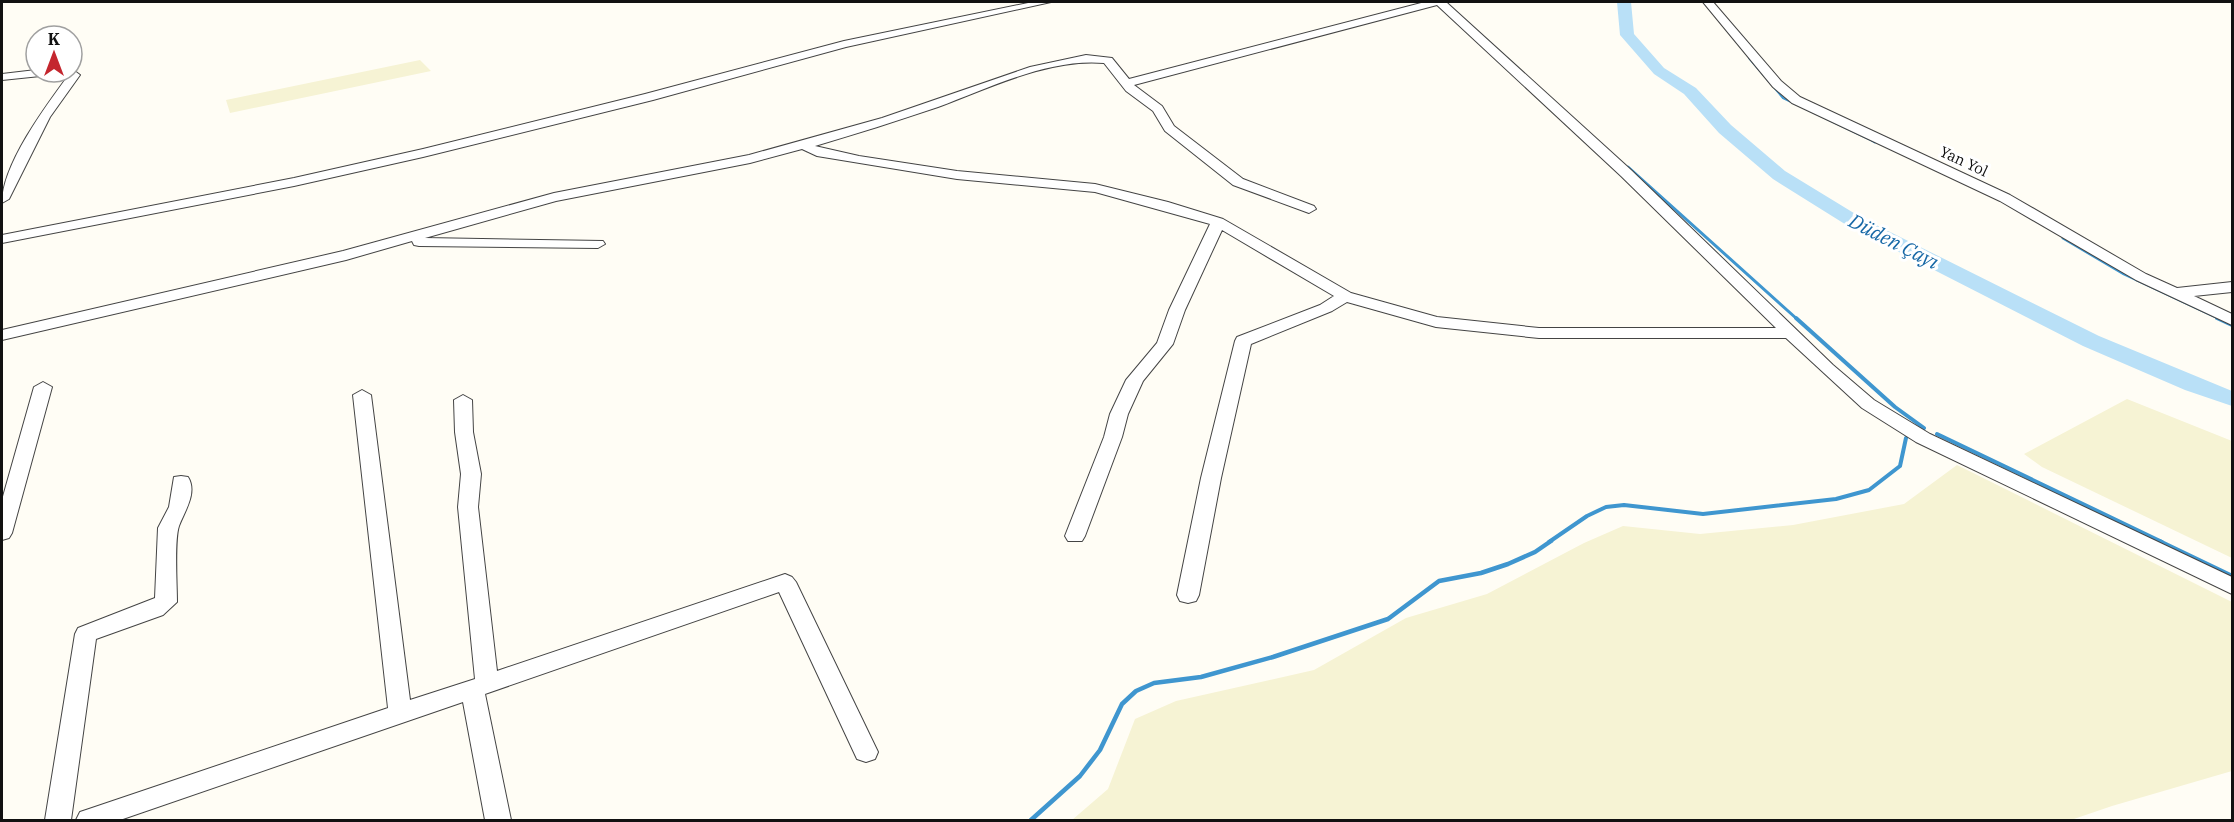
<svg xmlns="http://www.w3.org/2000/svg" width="2234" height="822" viewBox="0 0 2234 822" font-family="'IBM Plex Serif',serif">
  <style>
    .farmland { fill: #f6f3d4 }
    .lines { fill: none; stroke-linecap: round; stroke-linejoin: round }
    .stream-far3 { stroke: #3f96cf; stroke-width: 2 }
    .stream-far2 { stroke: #3f96cf; stroke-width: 3 }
    .stream-far1 { stroke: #3f96cf; stroke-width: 4 }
    .stream { stroke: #3f96cf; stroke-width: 4.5 }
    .river { fill: #b9e0f7; fill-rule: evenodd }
    .minor-casing { stroke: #444; stroke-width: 2 }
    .minor { fill: #fff; fill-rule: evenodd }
    .labels { text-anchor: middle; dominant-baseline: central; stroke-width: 6; stroke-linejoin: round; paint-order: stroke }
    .far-street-label { font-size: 15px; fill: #111; stroke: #fff }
    .water-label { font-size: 20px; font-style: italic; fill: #1768a6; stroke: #fff }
  </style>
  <rect width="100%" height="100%" fill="#fffdf5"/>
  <path class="farmland" d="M420,60L431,71L230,113L226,100Z
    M2127,399L2232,441V558L2042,467L2024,454Z
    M1957,465L2232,602V771L2112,806L2071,820H1072L1108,789L1135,719L1176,701L1314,670L1406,618L1487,594L1584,543L1623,526L1700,534L1793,525L1904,504Z"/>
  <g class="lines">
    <path class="stream-far3" d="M1445,2L1518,68
      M1749,58L1783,98L1875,142"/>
    <path class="stream-far2" d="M1872,140L1875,142
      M1628,167L1797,319
      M2063,238L2124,274L2220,319"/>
    <path class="stream-far1" d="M1796,318L1895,407L1924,428
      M2217,318L2232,325
      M1937,434L2162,542
      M1549,542L1587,516L1606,507L1624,505L1703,514L1836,499L1869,490L1900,466L1906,438"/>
    <path class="stream" d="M2159,541L2232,576
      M1031,820L1080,776L1100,750L1122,704L1136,691L1154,683L1201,677L1273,657L1388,619L1439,581L1481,573L1508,564L1535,552L1551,541"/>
    <path class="river" d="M1617,2H1631L1634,34L1664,68L1696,88L1731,125L1785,171L1862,218L2099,336L2232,391V406L2185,390L2083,346L1848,226L1773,179L1719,133L1684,94L1654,74L1620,35Z"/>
    <defs>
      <path id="minor" d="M1033,2H1051L846,47L653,100L423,157L294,186L2,243V235L294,178L423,149L645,94L844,41Z
        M1425,2H1446L1631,170L1833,365L1874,400L1930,434L2232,577V594L1916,442L1862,408L1786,338H1539L1436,327L1347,302L1332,311L1251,344L1221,478L1199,595L1196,601L1188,603L1180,601L1177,595L1201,478L1235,341L1237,337L1320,305L1334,296L1222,230L1185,310L1173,344L1143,381L1128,414L1122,437L1085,536L1082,541H1068L1065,536L1104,437L1110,414L1126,380L1157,343L1169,310L1210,224L1095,192L957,179L817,156L802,149L750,163L556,201L425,238L603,241L605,244L598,248L419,246L414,245L412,241L346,260L2,340V330L343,251L554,193L749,155L882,118L1030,67L1086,55L1112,58L1129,79ZM1437,5L1621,176L1776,328H1539L1437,317L1351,293L1223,219L1168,202L1095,184L957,171L859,156L815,146C856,134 897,121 938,107C989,88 1049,58 1104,63L1126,91L1153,111L1165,131L1233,185L1309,213L1316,209L1314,206L1243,179L1174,126L1162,106L1134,85Z
        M1703,2H1713L1781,81L1800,97L2010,195L2146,274L2177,288L2232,282V292L2194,296L2232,314V325L2136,280L2000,201L1792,103L1773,87Z
        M72,69L80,75L50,117L9,199L2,203C2,165 45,107 68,76L64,72H72Z
        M36,70L56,72L50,75L2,80V74Z
        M43,382L52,387L12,533L9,538L2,540V500L34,387Z
        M362,390L371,395L410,700L475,679L458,507L461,474L455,432L454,400L463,395L472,400L473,432L481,474L478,507L497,671L785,574L792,577L796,582L878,752L875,759L866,762L857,759L779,592L485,694L511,820H485L463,702L120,820H76L80,812L89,809L388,708L353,395Z
        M181,476L188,477C198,493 184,512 179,526C174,541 177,584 177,602L163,615L96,639L71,820H45L75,634L78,628L155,598L158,528L169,507L174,477Z"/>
    </defs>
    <use href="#minor" class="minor-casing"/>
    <use href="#minor" class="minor"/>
  </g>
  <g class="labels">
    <g class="far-street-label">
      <text transform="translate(1964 161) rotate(25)">Yan Yol</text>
    </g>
    <g class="water-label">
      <text transform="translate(1894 241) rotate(27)">Düden Çayı</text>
    </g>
  </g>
  <rect width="2234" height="822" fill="none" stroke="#111111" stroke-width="6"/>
  <g transform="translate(54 54)"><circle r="28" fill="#ffffff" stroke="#a0a0a0" stroke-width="1.5"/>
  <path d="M0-4.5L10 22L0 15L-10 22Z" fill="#c4262e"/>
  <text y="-9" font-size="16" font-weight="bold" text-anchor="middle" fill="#111111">K</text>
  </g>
</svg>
